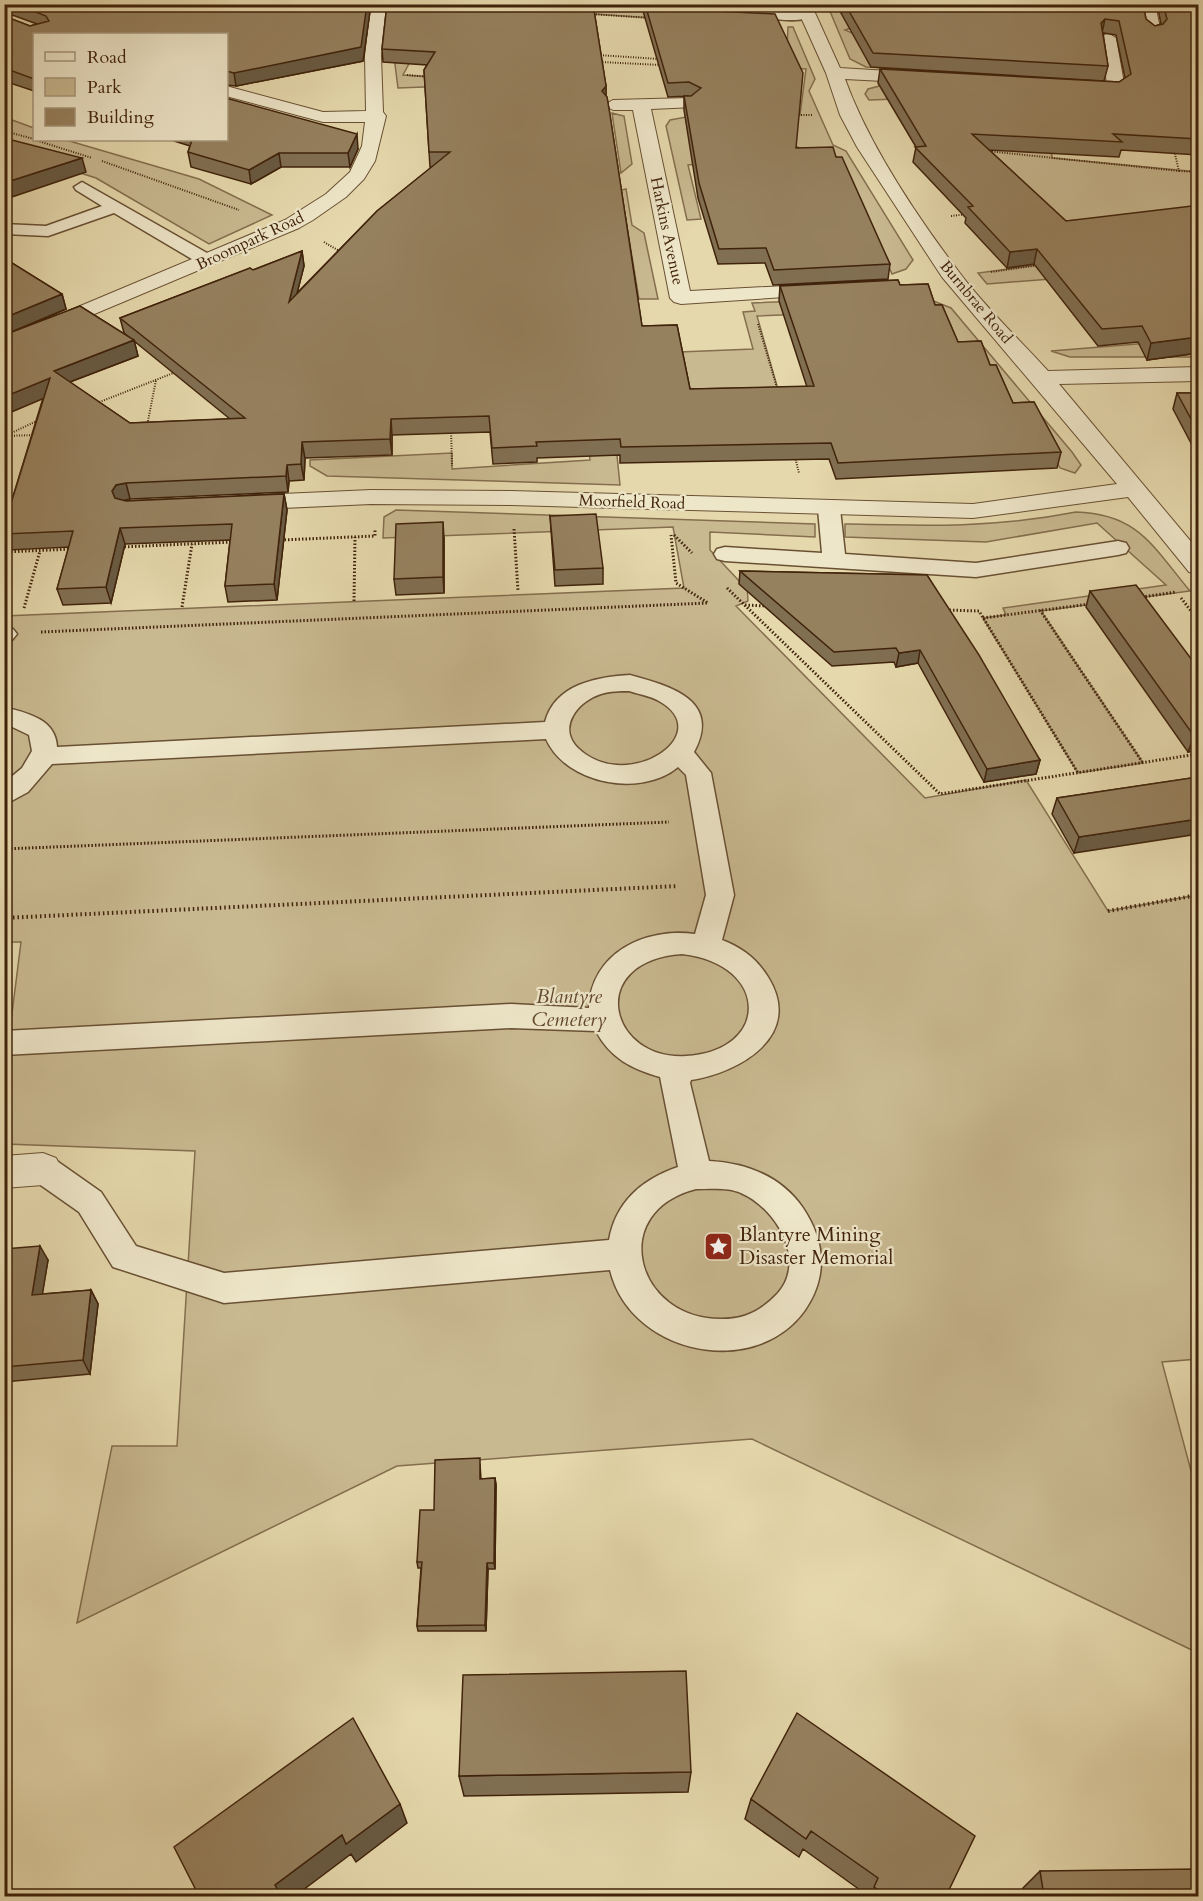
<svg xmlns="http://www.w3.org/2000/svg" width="1203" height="1901" viewBox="0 0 1203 1901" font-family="Cardo,serif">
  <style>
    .green { fill: #c9b991; stroke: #846e4e; stroke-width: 1.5 }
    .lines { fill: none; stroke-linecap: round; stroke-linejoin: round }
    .lane-casing { stroke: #695033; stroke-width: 3 }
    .street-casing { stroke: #695033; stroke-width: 2 }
    .path-far3 { stroke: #40230b; stroke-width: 2; stroke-dasharray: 1 1.5; stroke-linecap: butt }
    .path-far2 { stroke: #40230b; stroke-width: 3; stroke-dasharray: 1.5 2; stroke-linecap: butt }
    .path-far1 { stroke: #40230b; stroke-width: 4; stroke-dasharray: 1.5 3; stroke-linecap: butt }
    .path { stroke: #40230b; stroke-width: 5; stroke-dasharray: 2 4; stroke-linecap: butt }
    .lane { fill: #eee6c9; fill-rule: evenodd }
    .street { fill: #eee6c9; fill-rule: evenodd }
    .wall { fill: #816f52; stroke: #40230b; stroke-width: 1.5; fill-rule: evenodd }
    .shaded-wall { fill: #695a42; stroke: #40230b; stroke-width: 1.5 }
    .building { fill: #96815f; stroke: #40230b; stroke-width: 1.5 }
    .labels { text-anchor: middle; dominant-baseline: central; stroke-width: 4.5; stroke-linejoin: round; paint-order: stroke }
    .far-street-label { font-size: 16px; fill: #40230b; stroke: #eee6c9 }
    .park-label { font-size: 20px; font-style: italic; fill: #62482c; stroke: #eee6c9 }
    .poi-label { font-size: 20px; fill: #40230b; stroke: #eee6c9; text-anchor: start }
  </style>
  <rect width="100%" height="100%" fill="#e5d8ac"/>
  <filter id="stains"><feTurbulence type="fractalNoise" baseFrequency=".00333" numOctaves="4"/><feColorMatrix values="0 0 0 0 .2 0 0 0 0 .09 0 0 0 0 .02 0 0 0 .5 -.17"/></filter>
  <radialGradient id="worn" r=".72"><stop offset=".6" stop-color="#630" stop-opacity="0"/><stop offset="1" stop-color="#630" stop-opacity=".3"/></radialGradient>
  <path class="green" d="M548,4L646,8L647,5L711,6L705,10L733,21V23L545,11Z
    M829,9L884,15L885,18L845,30L868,40L1074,78L866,67L850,59Z
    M788,27H793L815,79L809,91L833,145L846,151L913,260L906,269L892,274L865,212L788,161L772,115H800L806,69L786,68Z
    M392,41L420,43L403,75L503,81V84L398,88Z
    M887,84L1002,91L1003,121L1050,123L1052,158L1198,172V228L1189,219L1101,231L1141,272L987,284L978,273L1083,259L1059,235L1063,234L979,150H986L955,97L869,100L865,94L868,89Z
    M612,113L624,116L632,164L621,173Z
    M4,117L34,128V140H66L199,179L272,215L209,244L96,178L5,149Z
    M686,117L699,164L688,165L701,219L687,220L666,126L670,120Z
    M626,189L632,225L644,233L658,299H639L621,190Z
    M877,298L882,311L757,316L781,400L612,406L620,485L327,476L310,466V460L452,453V469L590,460L584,407L679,352L753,349L743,312L755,311L752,303Z
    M931,300L951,308L1072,452L1081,465L1075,473L1060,468L1030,415H1013L958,354Z
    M1198,339V357H1070L1051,351Z
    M396,510L815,524V537L710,532V550L742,584H747L748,601L736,606L925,798L1026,780L1108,911L1198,895V1359L1162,1362L1198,1497V1653L752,1439L397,1466L77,1623L112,1446H177L195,1151L5,1144V1069L21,942H4V616L684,588L673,527L383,538L384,517Z
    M1076,512C1139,514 1153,547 1190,591L1041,611L1143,763L1078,773L983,618L1006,615L1003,608L1166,585L1097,523L986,542L845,537V524C927,526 995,528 1076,512Z"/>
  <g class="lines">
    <defs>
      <path id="lane" d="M722,4C746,4 768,11 792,11C800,11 808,9 814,15C801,27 735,15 722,4Z
        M82,182L214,257L217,261L208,266L202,265L114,213L48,236L4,234V224L46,226L102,206L76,190L74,187Z
        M829,503L837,504L840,509L845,554L976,563L1118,541L1126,543L1129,548L1126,553L1118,555L976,577L725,561L717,559L714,554L717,549L725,547L822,553L818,509L821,504Z
        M4,627L13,629L17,634L12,640L4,642Z
        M630,675C670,686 722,700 694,752L711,773L734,895L722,940C741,947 757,959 768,977C804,1035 741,1072 691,1080L690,1083L709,1161C746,1163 781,1176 803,1208C821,1235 827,1264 814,1294C774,1383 632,1361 610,1270L224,1303L113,1267L79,1212L32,1179L27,1169L32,1159L43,1155L54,1159L101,1192L136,1246L224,1273L609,1240C616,1201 643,1179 678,1167L660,1077C632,1069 610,1058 596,1031L511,1028L4,1055V1031L511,1004L589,1008C591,953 645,927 695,934L706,895L686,775L678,767C641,798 566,784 546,739L52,764L28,792L4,805V783L22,768L32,751L29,735L4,723V707C27,713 56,719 57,747L545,722C555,684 597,677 630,675ZM629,691C638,694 651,696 659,701C718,734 628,794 579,749C556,728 578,701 601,694C610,691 620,691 629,691ZM682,954C770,964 771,1051 686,1056C609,1061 584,961 682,954ZM696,1189C710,1189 728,1187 741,1193C776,1208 807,1260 778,1293C762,1310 746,1319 722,1319C636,1320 606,1212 696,1189Z"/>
      <path id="street" d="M371,4H387L381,56L383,112L386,116L375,161L364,179L346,197L313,220L299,228L4,352V338L285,220L326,194L350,172L362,146L365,122H323L226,96V86L323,112L366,111L365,56Z
        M795,4H811L840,68L922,73L930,78L922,83L845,79C869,145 916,215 959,272C985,307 1019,339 1048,371L1198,367V381L1059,384L1198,550V574L1189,572L1128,497L973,518L511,505L371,504L240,510L231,508L228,503L231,498L240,496L371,490L511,491L973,504L1117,484L942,277L857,147L840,115L826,73Z
        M1139,4H1155L1161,33L1159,36L1153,38L1145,33Z
        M1108,33L1116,38L1125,89L1116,94L1073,91L1070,87L1079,82L1107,83L1100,38Z
        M689,98L695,99L698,103L695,107L651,109L690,291L823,284L830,286L833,290L830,294L681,304L674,302L670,298L633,110H613L604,105L613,100Z
        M43,1153L56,1158L62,1169L56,1180L43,1185L4,1188V1156Z"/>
    </defs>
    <use href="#lane" class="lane-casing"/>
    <use href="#street" class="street-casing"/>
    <path class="path-far3" d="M591,14L649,18
      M598,55L659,59
      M600,62L661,65
      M407,75L430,77
      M796,115H812
      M4,131L34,139
      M35,140L92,158
      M987,151L1179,171L1174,150
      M102,161L239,210
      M1179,171L1198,172
      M951,216L968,214
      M324,242L341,252
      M991,272L1040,265
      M758,324L778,391
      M97,403L176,372
      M147,426L156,380
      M451,428L452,466
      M7,435L39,420
      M4,436L37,435
      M795,457L799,473"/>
    <path class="path-far2" d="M514,529L518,591
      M674,535L692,553
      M281,540L375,536V530
      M121,547L234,542
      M4,552L73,549
      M727,588L940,794L1198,754
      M1142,597L1176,592
      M1181,598L1198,620
      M354,601L355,537
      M745,605L767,606
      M182,607L192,544
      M24,608L40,551
      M946,610L979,611L1078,773
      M1040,610L1143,763
      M983,618L1090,604
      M41,632L708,603L676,583L671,535
      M4,849L669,822"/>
    <path class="path-far1" d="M1108,911L1198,895
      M4,918L678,886"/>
    <path class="path" d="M4,1460L12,1459"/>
    <use href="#lane" class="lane"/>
    <use href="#street" class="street"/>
  </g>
  <path class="wall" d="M4,4H371L363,61L236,86L226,85V34H34V91L4,81V16L30,26L37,24L4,12Z
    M387,4H593L606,86V96L607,97L610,115L642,326L677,325L690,389L807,387L779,301L780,286L898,280L900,285L928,284L935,305H942L958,342L981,341L990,365H996L1013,403L1034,402L1061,452L1057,468L836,479L829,459L620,463V455L537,458V462L493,464L490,432L392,435V455L305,458L304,480L289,481L288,492L130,499L123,500L126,501L284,494L287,510L277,600L228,602L225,586L230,540L125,544L111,603L63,605L57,589L69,547L8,550L4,541V526L43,398L4,415V258L62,294L66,309L11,333L80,306L129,337L124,333L120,318L250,268L253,270L302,251L304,266L297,293L377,211L432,167H430L424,70L427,65L383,62L382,49ZM134,341L230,419L130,423L70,382L138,356Z
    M641,4H697L696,10L796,147L836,157L890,264L888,279L773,285L765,263L718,264L698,198L684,110V96H689L668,97Z
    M836,4H1143L1146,19L1155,26L1161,24L1157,4H1198V155L1121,150L1119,157L989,150L1066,221L1198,211V353L1147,360L1138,342L1098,346L1034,264L1007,268L965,223L966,218L913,162L916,147L878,83L880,69L1119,82L1125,78L1116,35L1103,33L1108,66L1104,81L871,67Z
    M171,140H226L358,149L350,167H281L251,184L191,167L188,152L190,146Z
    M1177,393H1198V449L1197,445H1192L1173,409Z
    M550,516L603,568V584L555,586Z
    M444,538V593L396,595L394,579Z
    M740,571L927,575L1040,760L1036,774L984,782L918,663L896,667L894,662L832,666L739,584Z
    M1090,591L1198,668V750L1188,752L1086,607Z
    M1198,777L1074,853L1052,814L1057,798Z
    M4,1249L48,1260L42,1294L91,1290L98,1304L90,1374L4,1382Z
    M480,1465L481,1479L495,1478L496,1485L495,1569H488L486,1631H418L417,1626L421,1568H418L417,1562L434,1510Z
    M691,1772L688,1792L464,1796L459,1776Z
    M751,1799L946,1896H866L867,1895L803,1849L799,1857L745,1819Z
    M1040,1871L1198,1896H1024L1023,1888Z"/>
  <path class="shaded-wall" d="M367,4H371L363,61L236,86L234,73Z
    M1105,19L1102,33L1101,23Z
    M606,86V99L602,91Z
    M357,134L358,149L350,167L348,153Z
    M279,153L281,167L251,184L249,170Z
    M82,158L86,172L9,198L4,204V183Z
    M1037,249L1034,264L1007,268L1010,252Z
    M302,251L304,266L291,317L289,302Z
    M62,294L66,309L4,335V318Z
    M1198,337V353L1147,360L1151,343Z
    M134,340L138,356L59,386L54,371Z
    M50,378L54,394L4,415V397Z
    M391,419L392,435V455L390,439Z
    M302,442L305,458L304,480L301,464Z
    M287,465L289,481L288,492L286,476Z
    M126,483L130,499L121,501L116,507L112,491L116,485Z
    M284,494L287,510L277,600L274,584Z
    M443,522L444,538V593L443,577Z
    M120,528L125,544L111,603L106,587Z
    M920,650L918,663L896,667L899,653Z
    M1198,735V750L1188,752L1194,736Z
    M1040,760L1036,774L984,782L987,769Z
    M1198,819V834L1074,853L1079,837Z
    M40,1246L48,1260L40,1309L32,1295Z
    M91,1290L98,1304L90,1374L83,1360Z
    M495,1478L496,1485L495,1569L494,1563Z
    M487,1563L488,1569L486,1631L485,1625Z
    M400,1804L407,1823L356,1862L351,1854L295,1896H277L275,1885L342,1835Z"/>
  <path class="building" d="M16,4H367L361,47L234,73L226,71V34H34V79L4,68V16L30,26L49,21L46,16Z
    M387,4H593L606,86L602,91L607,97L610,115L642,326L677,325L690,389L814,386L780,286L898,280L900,285L928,284L935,305H942L958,342L981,341L990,365H996L1013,403L1034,402L1061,452L838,463L831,443L621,447L620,439L536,442L537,446L492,448L489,416L391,419L390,439L302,442L301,464L287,465L286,476L126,483L116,485L112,491L115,498L126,501L284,494L274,584L225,586L232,524L120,528L106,587L57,589L73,531L4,534V526L50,378L4,397V335L80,306L134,340L54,371L130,423L245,418L120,318L250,268L253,270L302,251L289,302L377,211L450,152H429L424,70L435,52L382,49Z
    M645,4H695L694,10L775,14L803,73L796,148L833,147L836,157H842L890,264L774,270L766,248L719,249L699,183L684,96H691L701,88L689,82L668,83Z
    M845,4H1143L1146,19L1155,26L1163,24L1167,19L1163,4H1198V139L1113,134L1122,142L972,134L1066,221L1192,206L1198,211V337L1151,343L1142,326L1102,329L1037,249L1010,252L968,207L973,206L915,147L926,146L880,69L1119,82L1131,74L1119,21L1105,19L1101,23L1108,66L873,53Z
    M226,98L357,134L348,153H279L249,170L188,152L192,140H226Z
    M4,138L82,158L4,183Z
    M4,258L62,294L4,318Z
    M1177,393H1198V430H1197Z
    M596,514L603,568L555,570L550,516Z
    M443,522V577L394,579L396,524Z
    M740,571L927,575L979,655L1040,760L987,769L920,650L899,653L896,648L834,652Z
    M1136,585L1198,668V735L1194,736L1090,591Z
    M1198,777V819L1079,837L1057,798Z
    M40,1246L32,1295L91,1290L83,1360L4,1367V1249Z
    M480,1458V1479L495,1478L494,1563H487L485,1625L417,1626L422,1562H417L420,1510H434L435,1460Z
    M686,1671L691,1772L459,1776L463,1675Z
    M797,1713L975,1836L946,1896H887L874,1887L878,1878L811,1831L806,1839L751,1799Z
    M353,1718L400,1804L346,1844L342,1835L275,1885L280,1894L277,1896H199L174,1847Z
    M1198,1869V1896H1044L1040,1871Z
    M109,1894L108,1896H4V1895Z"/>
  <defs>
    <symbol id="sight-square" viewBox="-11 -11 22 22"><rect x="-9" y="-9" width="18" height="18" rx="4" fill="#8f2418" stroke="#eee6c9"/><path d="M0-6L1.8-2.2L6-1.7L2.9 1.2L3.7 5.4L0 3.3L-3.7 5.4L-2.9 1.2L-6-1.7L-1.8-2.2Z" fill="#fff"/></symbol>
  </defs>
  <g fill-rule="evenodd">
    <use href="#sight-square" x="702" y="1230" width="33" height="33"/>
  </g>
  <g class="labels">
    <g class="far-street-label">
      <text transform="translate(667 231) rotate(78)">Harkins Avenue</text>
      <text transform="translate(250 241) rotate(-25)">Broompark Road</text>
      <text transform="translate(976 302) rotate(50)">Burnbrae Road</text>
      <text transform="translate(632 502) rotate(2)">Moorfield Road</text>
    </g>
    <g class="park-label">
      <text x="569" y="996">Blantyre<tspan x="569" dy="23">Cemetery</tspan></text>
    </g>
    <g class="poi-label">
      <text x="739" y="1234">Blantyre Mining<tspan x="739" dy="23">Disaster Memorial</tspan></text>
    </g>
  </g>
  <rect width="1203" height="1901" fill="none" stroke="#e5d8ac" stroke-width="24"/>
  <rect x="6" y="6" width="1191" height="1889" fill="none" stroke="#40230b" stroke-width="3"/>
  <rect x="12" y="12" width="1179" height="1877" fill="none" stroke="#40230b" stroke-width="1.5"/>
  <rect x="33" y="33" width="195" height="108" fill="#eee6c9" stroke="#a8987d" stroke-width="1.5"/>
  <rect x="45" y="52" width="30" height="9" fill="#eee6c9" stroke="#a8987d" stroke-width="1.5"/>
  <text x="87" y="63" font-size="18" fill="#40230b">Road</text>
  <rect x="45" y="78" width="30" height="18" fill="#c9b991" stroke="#a8987d" stroke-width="1.5"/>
  <text x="87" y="93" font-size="18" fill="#40230b">Park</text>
  <rect x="45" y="108" width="30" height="18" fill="#96815f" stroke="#a8987d" stroke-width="1.5"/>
  <text x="87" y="123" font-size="18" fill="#40230b">Building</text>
  <rect width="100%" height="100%" filter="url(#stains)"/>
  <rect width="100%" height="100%" fill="url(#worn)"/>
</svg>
